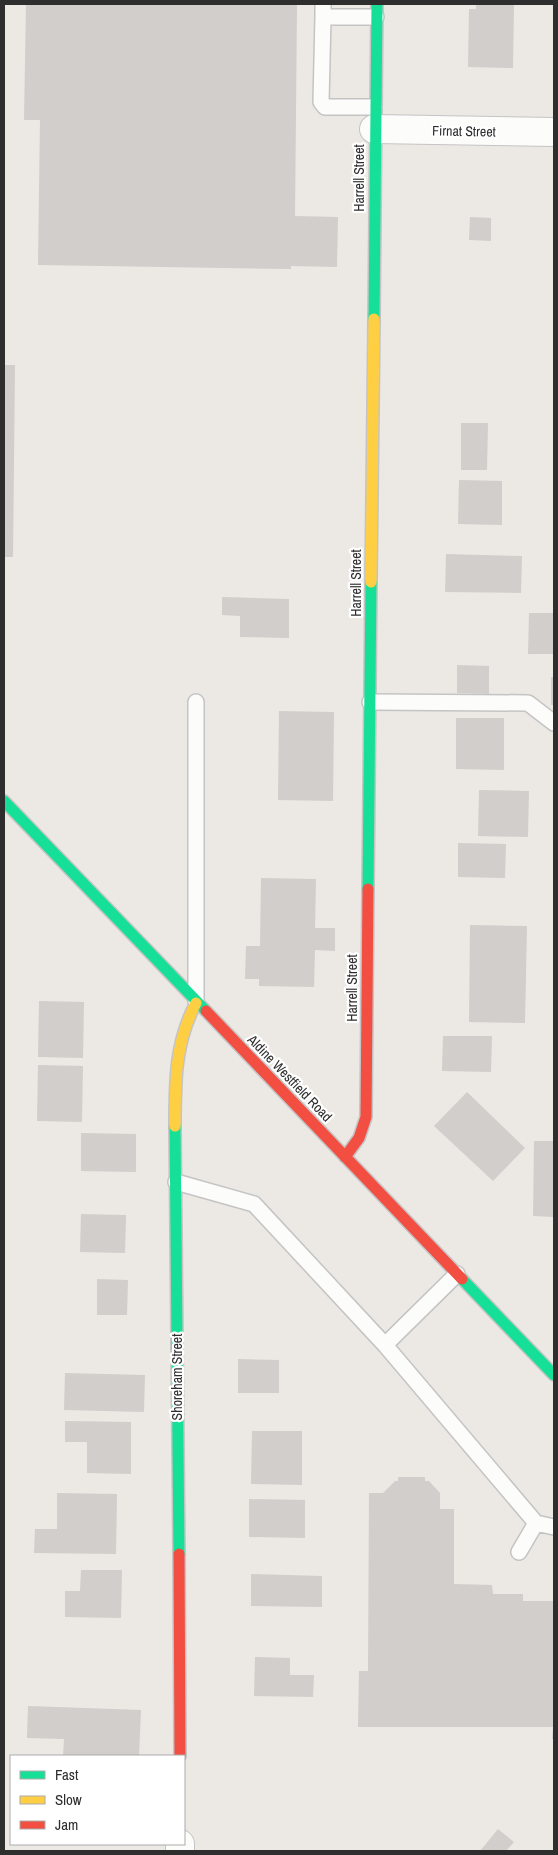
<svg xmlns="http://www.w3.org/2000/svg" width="558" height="1855" viewBox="0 0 558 1855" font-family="'Archivo Narrow',sans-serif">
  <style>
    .building { fill: #d1cecb }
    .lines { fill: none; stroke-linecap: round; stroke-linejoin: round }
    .lane-casing { stroke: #c5c4c5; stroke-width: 18 }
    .street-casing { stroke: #c5c4c5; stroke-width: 30 }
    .fast-casing { stroke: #c5c4c5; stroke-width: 14 }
    .slow-casing { stroke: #c5c4c5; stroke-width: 14 }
    .jam-casing { stroke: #c5c4c5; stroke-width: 14 }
    .lane { stroke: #fcfcfb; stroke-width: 15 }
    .street { stroke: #fcfcfb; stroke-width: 28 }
    .fast { stroke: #16e098; stroke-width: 11 }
    .slow { stroke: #ffcf43; stroke-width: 11 }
    .jam { stroke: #f24e42; stroke-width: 11 }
    .labels { text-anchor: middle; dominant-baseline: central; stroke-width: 4.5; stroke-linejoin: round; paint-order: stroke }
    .street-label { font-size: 14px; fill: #2e2e2e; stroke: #fff }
  </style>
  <rect width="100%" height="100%" fill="#ece8e4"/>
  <path class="building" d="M26,4H297L295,216L338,217L337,267L291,266V269L38,265L40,120H24Z
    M476,4H514L513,68L468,67L469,9H476Z
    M470,217L491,218V241L469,240Z
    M4,365H15L13,557H4Z
    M461,423H488L487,470H461Z
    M459,480L502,481V525L458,524Z
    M446,554L522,556L521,593L445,592Z
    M222,597L289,599V638L240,637V616L222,615Z
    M529,613H554V654H528Z
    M457,665L489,666V694L457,693Z
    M551,677H554V705H551Z
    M279,711L334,712L333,801L278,800Z
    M456,718H504V770L456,769Z
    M479,790L529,791L528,837L478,836Z
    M458,843L506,844L505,878L458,877Z
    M261,878L316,879L315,928H335V951L315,950L314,987L259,986V979H245L246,946H260Z
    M470,925L527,926L525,1023L469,1022Z
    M39,1001L84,1002L83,1058L38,1057Z
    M443,1036H492L491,1072L442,1071Z
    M38,1065L83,1066L82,1122L37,1121Z
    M467,1092L525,1148L493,1181L434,1126Z
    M81,1133L136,1134V1172L81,1171Z
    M534,1141H554V1217L533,1216Z
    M81,1214L126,1215L125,1253L80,1252Z
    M97,1279L128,1280L127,1315H97Z
    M238,1359L279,1360V1393H238Z
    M65,1373L145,1375L144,1412L64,1410Z
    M65,1421L131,1422V1474L87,1473V1442H65Z
    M252,1431H302V1485L251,1484Z
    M398,1477H425V1481H429L440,1493V1509H454V1584L492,1585L493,1594H523V1601H554V1739H552L553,1727H358L359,1671H368L369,1493H383L395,1481H398Z
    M57,1493L117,1494L116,1554L34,1553L35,1529H57Z
    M249,1499L305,1500V1538L249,1537Z
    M81,1570H122L121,1618L65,1617V1591H80Z
    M251,1574L322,1576V1607L251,1606Z
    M255,1657L290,1658V1675H314L313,1697L254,1696Z
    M28,1706L141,1710L139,1756H63L64,1739L27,1738Z
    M498,1829L514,1842L506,1851H480Z"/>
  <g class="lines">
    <defs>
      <path id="lane" d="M323,4V17H376
        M323,17L321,102L325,107H374
        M196,702V1001
        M370,702L528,703L554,723
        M176,1182L254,1204L385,1345
        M457,1274L385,1345L536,1523L519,1552
        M536,1523L554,1527"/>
      <path id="street" d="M374,129L554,132
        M180,1844V1851"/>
      <path id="fast" d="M374,319L377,4
        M4,801L206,1011
        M368,889L371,582
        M175,1126L179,1554
        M462,1279L554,1375"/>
      <path id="slow" d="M371,582L374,319
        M175,1126C175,1082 175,1042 196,1003"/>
      <path id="jam" d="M206,1011L462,1279
        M345,1157L359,1138L366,1117L368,889
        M179,1554L180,1756"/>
    </defs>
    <use href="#lane" class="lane-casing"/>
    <use href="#street" class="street-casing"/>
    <use href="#fast" class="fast-casing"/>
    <use href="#slow" class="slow-casing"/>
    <use href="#jam" class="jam-casing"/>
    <use href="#lane" class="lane"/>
    <use href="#street" class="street"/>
    <use href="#fast" class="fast"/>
    <use href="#slow" class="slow"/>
    <use href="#jam" class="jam"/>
  </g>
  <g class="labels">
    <g class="street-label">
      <text transform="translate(464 131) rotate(1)">Firnat Street</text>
      <text transform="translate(359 178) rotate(-90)">Harrell Street</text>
      <text transform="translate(356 583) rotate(-90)">Harrell Street</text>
      <text transform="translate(352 988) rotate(-90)">Harrell Street</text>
      <text transform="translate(290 1078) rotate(46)">Aldine Westfield Road</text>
      <text transform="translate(177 1377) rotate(-90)">Shoreham Street</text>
    </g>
  </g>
  <rect width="558" height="1855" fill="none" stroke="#2e2e2e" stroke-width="10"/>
  <rect x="10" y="1755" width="175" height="90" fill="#ffffff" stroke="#ababab"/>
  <rect x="20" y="1771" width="25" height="8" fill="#16e098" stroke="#ababab"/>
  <text x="55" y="1780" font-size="15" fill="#2e2e2e">Fast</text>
  <rect x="20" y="1796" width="25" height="8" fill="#ffcf43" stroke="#ababab"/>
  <text x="55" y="1805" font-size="15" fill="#2e2e2e">Slow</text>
  <rect x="20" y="1821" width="25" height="8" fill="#f24e42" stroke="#ababab"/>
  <text x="55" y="1830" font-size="15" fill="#2e2e2e">Jam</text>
</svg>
